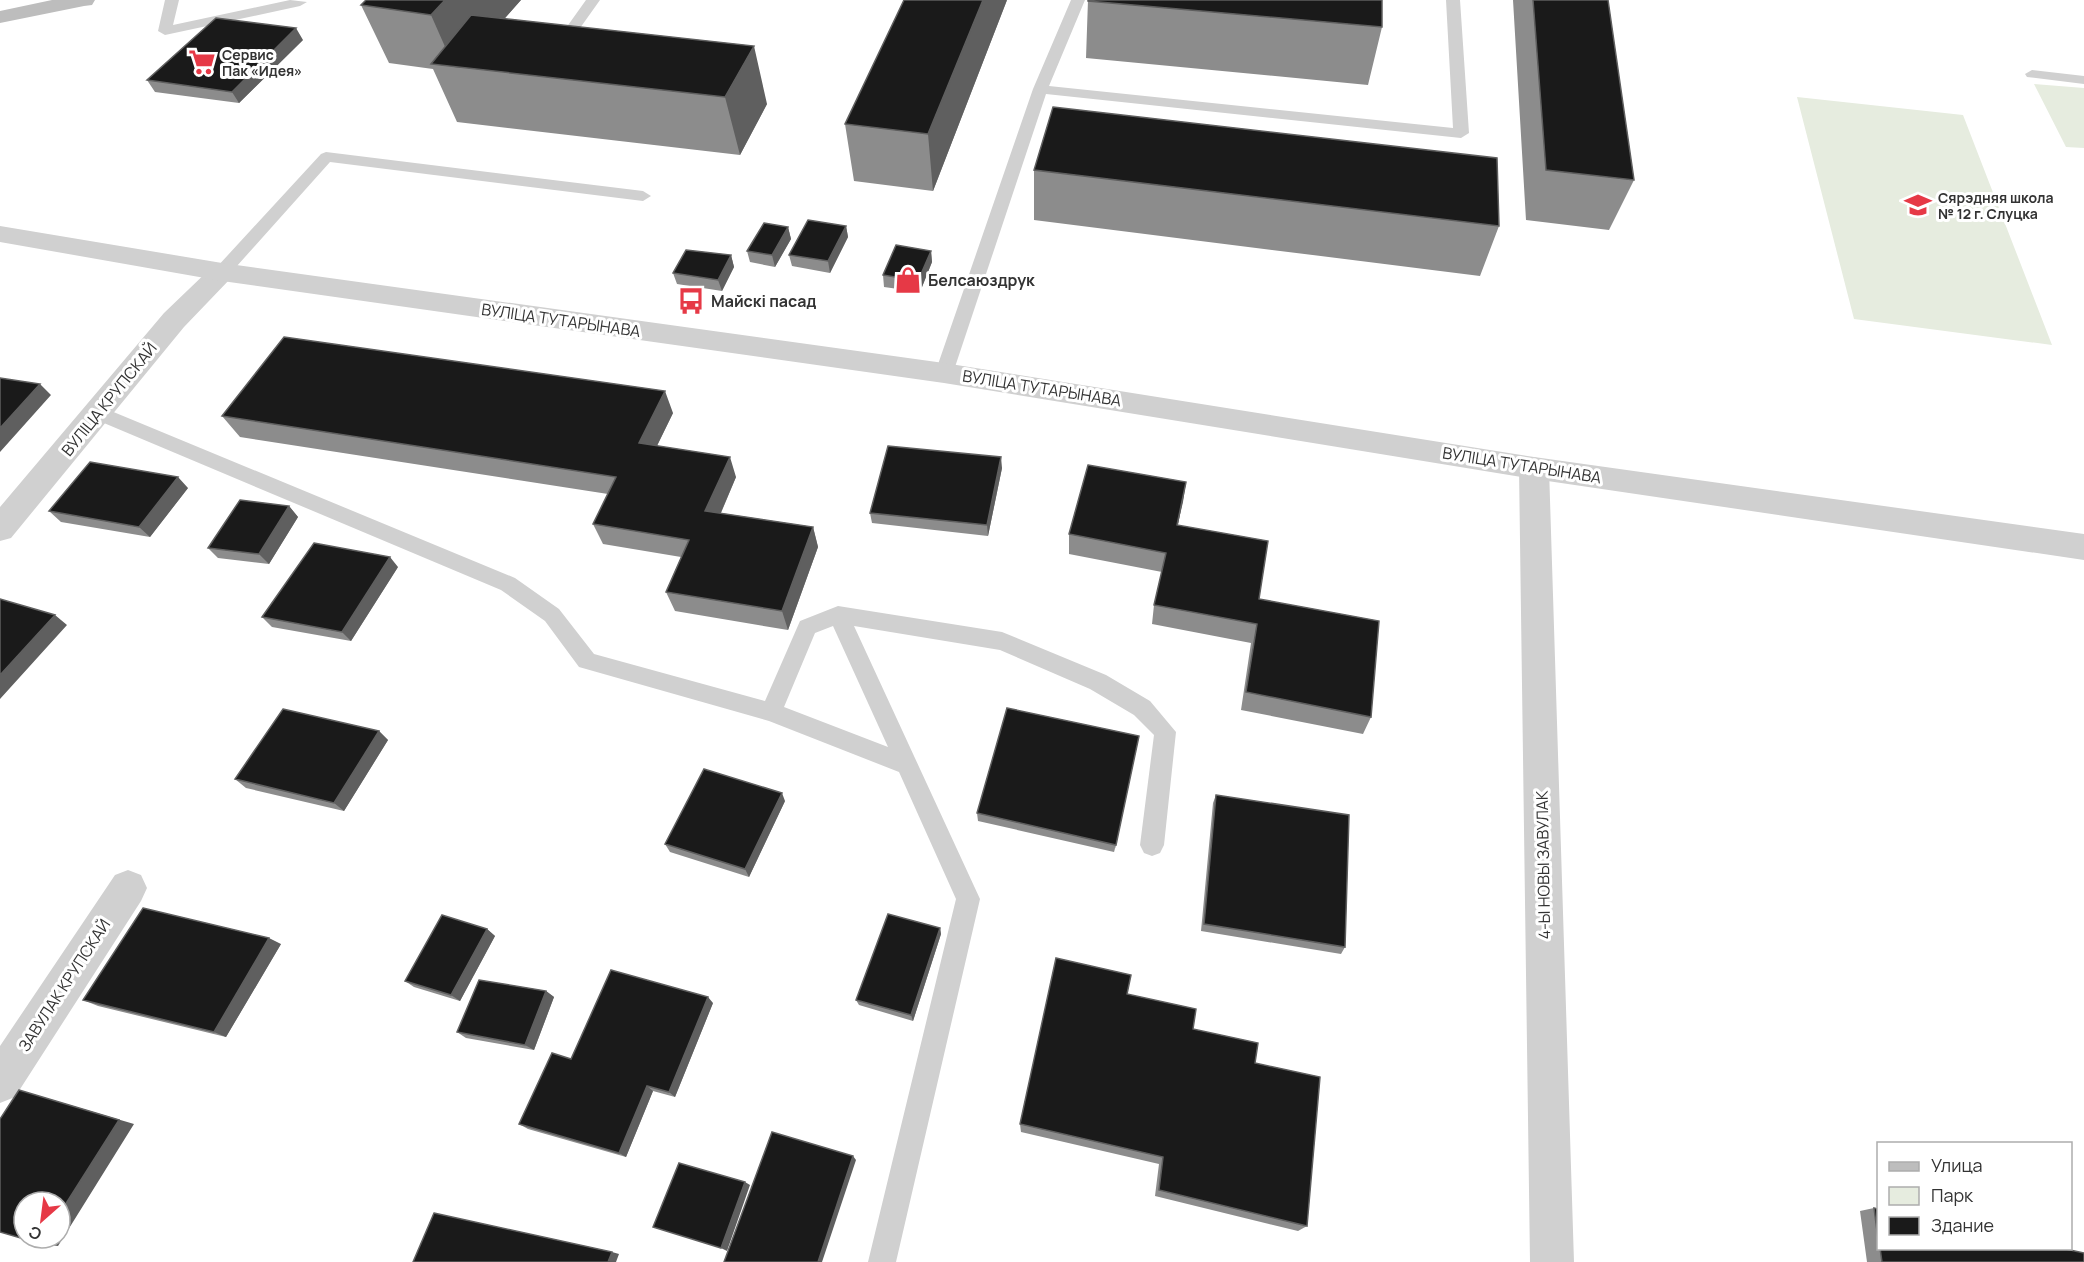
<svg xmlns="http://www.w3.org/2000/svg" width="2084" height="1262" viewBox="0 0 2084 1262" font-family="Manrope,sans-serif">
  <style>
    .green { fill: #e6ecdf }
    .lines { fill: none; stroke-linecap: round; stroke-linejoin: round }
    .service { fill: #d0d0d0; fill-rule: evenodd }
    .minor { fill: #d0d0d0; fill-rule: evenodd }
    .tertiary { fill: #d0d0d0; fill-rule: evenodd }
    .secondary { fill: #bdbdbd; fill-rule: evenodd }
    .wall { fill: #8c8c8c }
    .shaded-wall { fill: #5f5f5f }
    .building { fill: #1a1a1a; stroke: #5f5f5f; stroke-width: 1.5 }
    .labels { text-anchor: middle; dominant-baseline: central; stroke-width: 6; stroke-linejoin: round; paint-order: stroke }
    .far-poi-label { font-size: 14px; font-weight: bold; fill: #333; stroke: #fff; text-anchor: start }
    .poi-label { font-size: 16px; font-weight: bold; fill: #333; stroke: #fff; text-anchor: start }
    .street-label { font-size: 16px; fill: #333; stroke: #fff }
  </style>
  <rect width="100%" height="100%" fill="#fff"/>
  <path class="green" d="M2034,84L2084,88V148L2066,147Z
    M1797,97L1963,115L2052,345L1854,319Z"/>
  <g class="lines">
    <path class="service" d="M165,0H179L173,25L290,0L307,2L300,6L165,35L158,31Z
      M586,0H600L568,45H558L556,42Z
      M1071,0H1085L1049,86L1453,128L1446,0H1460L1469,133L1461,138L1046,94L953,373L950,378H938L935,373L1033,89Z
      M2032,70L2084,76V84L2027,77L2025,74Z
      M326,152L643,191L651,196L643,201L330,162L228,276H216L214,272L216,268L321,154Z
      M99,406L515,578L559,609L594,654L765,701L800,621L838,606L1002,632L1106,675L1150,701L1176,732L1164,845L1160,853L1152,856L1144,853L1140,845L1154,735L1134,715L1090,689L1000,650L854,626L980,899L896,1262H868L956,899L899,772L769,721L579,667L545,621L501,590L92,418L90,413L92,408ZM833,626L888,747L784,707L815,633Z"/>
    <path class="minor" d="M222,263L231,266L235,272L231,278L184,327L11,538L0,541V507L164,313L213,266Z
      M1534,457L1545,460L1549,468L1574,1262H1530L1519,468L1523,460Z
      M128,870L141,875L147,888L141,901L15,1097L0,1103V1046L115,875Z"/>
    <path class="tertiary" d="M0,226L222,263L944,363L1534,457L2084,534V560L1534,479L944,383L222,281L0,242Z"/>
    <path class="secondary" d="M52,0H95L92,5L84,6L0,23V11Z"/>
  </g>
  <path class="wall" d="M366,0H521L504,19L767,104L740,155L457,122L433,69L389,63L361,5Z
    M1007,0L933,191L854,181L845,124Z
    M1088,0L1382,27L1368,85L1086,58Z
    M1513,0H1608L1634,180L1609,230L1526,220Z
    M303,40L239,103L155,92L147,80Z
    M1034,170L1499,226L1480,276L1034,220Z
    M846,226L848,237L830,273L792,266L789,255Z
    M788,227L791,239L775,267L750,262L747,251Z
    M931,251L932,262L920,292L884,287L883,275Z
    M731,255L734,267L722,291L677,284L673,273Z
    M673,413L657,446L736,477L721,513L813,527L818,547L788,630L675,611L666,592L681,557L603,544L593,524L608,494L240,437L222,416Z
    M1002,468L988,536L872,523L870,513Z
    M1186,482L1178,525L1259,599L1371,717L1363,734L1241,710L1251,643L1152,624L1154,605L1162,572L1069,554V534Z
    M188,488L150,537L61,522L49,511Z
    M289,506L298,517L269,564L218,558L208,548Z
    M398,567L351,641L272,627L262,617Z
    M379,731L388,740L344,811L246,788L235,779Z
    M1139,736L1114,852L978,821L977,813Z
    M1216,795L1345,947L1341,954L1201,931L1213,803Z
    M785,801L749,877L670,852L665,844Z
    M940,928L941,934L913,1021L859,1005L856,1000Z
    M487,929L495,936L460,1001L414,987L405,981Z
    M281,944L226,1037L98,1006L83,1000Z
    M546,991L554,997L534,1050L466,1038L457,1032Z
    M1127,994L1255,1063L1307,1226L1298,1231L1155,1196L1159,1164L1021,1132L1020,1124Z
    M713,1003L675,1097L653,1091L626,1157L528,1129L519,1124L571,1059Z
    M1874,1208L1878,1209V1248H2061L2084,1262H1867L1860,1211Z"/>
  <path class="shaded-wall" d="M445,0H521L461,68L454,67L431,15Z
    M983,0H1007L933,191L928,134Z
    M296,28L303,40L239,103L232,92Z
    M754,46L767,104L740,155L725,97Z
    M846,226L848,237L830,273L828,261Z
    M788,227L791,239L775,267L772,255Z
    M931,251L932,262L920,292L918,281Z
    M731,255L734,267L722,291L718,280Z
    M40,384L51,395L0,452V428Z
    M665,391L673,413L648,464L639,443Z
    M730,457L736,477L713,531L705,511Z
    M1001,457L1002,468L988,536L987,525Z
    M178,477L188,488L150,537L139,527Z
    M1186,482L1183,502L1173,545L1177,525Z
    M289,506L298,517L269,564L259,554Z
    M813,527L818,547L788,630L782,611Z
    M390,557L398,567L351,641L342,632Z
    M55,615L67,625L0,699V675Z
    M379,731L388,740L344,811L334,803Z
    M1139,736L1137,744L1114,852L1116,845Z
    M782,793L785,801L749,877L745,869Z
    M940,928L941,934L913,1021L911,1015Z
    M487,929L495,936L460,1001L451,995Z
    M269,938L281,944L226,1037L214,1032Z
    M546,991L554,997L534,1050L525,1045Z
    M708,997L713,1003L675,1097L669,1092Z
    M647,1086L653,1091L626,1157L619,1153Z
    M19,1090L134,1124L58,1246L41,1244L45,1238H60V1213Z
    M853,1156L856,1160L822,1262H818Z
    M745,1182L750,1185L727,1251L721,1248Z
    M612,1252L619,1254L616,1262H608Z"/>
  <path class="building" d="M366,0H445L431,15L361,5Z
    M904,0H983L928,134L845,124Z
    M1088,0H1382V27L1088,1Z
    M1533,0H1608L1634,180L1546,170Z
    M471,15L754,46L725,97L431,64Z
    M216,18L296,28L232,92L147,80Z
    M1053,107L1497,158L1499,226L1034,170Z
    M808,220L846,226L828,261L789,255Z
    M764,223L788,227L772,255L747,251Z
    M896,245L931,251L918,281L883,275Z
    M686,250L731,255L718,280L673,273Z
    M284,337L665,391L639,443L730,457L705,511L813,527L782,611L666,592L689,540L593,524L616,477L222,416Z
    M0,378L40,384L0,428Z
    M888,446L1001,457L987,525L870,513Z
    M90,462L178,477L139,527L49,511Z
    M1088,465L1186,482L1177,525L1268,541L1259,599L1379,621L1371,717L1246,692L1257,624L1154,605L1166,553L1069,534Z
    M240,500L289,506L259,554L208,548Z
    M314,543L390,557L342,632L262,617Z
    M0,599L55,615L0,675Z
    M1007,708L1139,736L1116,845L977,813Z
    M283,709L379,731L334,803L235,779Z
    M704,769L782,793L745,869L665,844Z
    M1216,795L1349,815L1345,947L1204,924Z
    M143,908L269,938L214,1032L83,1000Z
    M888,914L940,928L911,1015L856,1000Z
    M442,915L487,929L451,995L405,981Z
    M1056,958L1131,975L1127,994L1196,1009L1193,1029L1258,1043L1255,1063L1320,1077L1307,1226L1159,1190L1163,1157L1020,1124Z
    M611,970L708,997L669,1092L647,1086L619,1153L519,1124L552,1053L571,1059Z
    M479,980L546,991L525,1045L457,1032Z
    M19,1090L119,1120L60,1213V1202H24V1238H45L41,1244L0,1232V1119Z
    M772,1132L853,1156L818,1262H724Z
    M679,1163L745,1182L721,1248L653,1227Z
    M1874,1208L1878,1209V1239Z
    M434,1213L612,1252L608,1262H413Z
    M1880,1248H2061L2084,1253V1262H1882Z"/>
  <defs>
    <symbol id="supermarket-bare" viewBox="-9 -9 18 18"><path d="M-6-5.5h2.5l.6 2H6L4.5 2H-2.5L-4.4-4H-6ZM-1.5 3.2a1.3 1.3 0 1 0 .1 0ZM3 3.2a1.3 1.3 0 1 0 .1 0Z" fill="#e63946" stroke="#fff" stroke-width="2.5" paint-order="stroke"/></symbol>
    <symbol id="school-bare" viewBox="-9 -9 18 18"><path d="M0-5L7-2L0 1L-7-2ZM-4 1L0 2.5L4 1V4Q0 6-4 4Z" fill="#e63946" stroke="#fff" stroke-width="2.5" paint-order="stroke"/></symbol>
    <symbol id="shop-bare" viewBox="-9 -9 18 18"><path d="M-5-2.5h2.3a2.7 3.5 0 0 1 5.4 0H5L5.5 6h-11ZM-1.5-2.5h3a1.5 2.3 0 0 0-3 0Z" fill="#e63946" stroke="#fff" stroke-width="2.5" paint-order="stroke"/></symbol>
    <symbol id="bus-bare" viewBox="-9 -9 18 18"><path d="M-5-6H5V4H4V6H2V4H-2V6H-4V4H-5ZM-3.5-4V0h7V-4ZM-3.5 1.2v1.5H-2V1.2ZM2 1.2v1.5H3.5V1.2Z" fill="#e63946" stroke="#fff" stroke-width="2.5" paint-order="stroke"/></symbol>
  </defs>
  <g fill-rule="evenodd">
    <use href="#supermarket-bare" x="183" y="43" width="38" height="38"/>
    <use href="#school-bare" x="1899" y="186" width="38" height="38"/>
    <use href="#shop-bare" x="889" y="261" width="38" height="38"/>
    <use href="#bus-bare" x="672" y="282" width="38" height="38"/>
  </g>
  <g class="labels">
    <g class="far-poi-label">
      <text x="222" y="54">Сервис<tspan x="222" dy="16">Пак «Идея»</tspan></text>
      <text x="1938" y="197">Сярэдняя школа<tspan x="1938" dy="16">№ 12 г. Слуцка</tspan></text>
    </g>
    <g class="poi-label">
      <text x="928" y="280">Белсаюздрук</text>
      <text x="711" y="301">Майскі пасад</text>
    </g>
    <g class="street-label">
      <text transform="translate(561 320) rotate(8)">ВУЛІЦА ТУТАРЫНАВА</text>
      <text transform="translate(1042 388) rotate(9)">ВУЛІЦА ТУТАРЫНАВА</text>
      <text transform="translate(109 399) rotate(-51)">ВУЛІЦА КРУПСКАЙ</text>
      <text transform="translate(1522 465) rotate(9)">ВУЛІЦА ТУТАРЫНАВА</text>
      <text transform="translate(1543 865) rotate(-91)">4-Ы НОВЫ ЗАВУЛАК</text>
      <text transform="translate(64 985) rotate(-57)">ЗАВУЛАК КРУПСКАЙ</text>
    </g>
  </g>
  <rect x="1877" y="1142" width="195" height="108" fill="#ffffff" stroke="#adadad" stroke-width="1.5"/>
  <rect x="1889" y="1162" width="30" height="9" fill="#bdbdbd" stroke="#adadad" stroke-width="1.5"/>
  <text x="1931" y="1172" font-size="18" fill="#333333">Улица</text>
  <rect x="1889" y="1187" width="30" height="18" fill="#e6ecdf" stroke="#adadad" stroke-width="1.5"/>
  <text x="1931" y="1202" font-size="18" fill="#333333">Парк</text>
  <rect x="1889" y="1217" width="30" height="18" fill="#1a1a1a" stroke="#adadad" stroke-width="1.5"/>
  <text x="1931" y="1232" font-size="18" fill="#333333">Здание</text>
  <g transform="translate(42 1220) rotate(208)"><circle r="28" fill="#ffffff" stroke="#adadad" stroke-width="1.5"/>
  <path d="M0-4.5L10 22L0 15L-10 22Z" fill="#e63946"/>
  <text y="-9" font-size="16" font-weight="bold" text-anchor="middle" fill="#333333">С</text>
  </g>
</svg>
